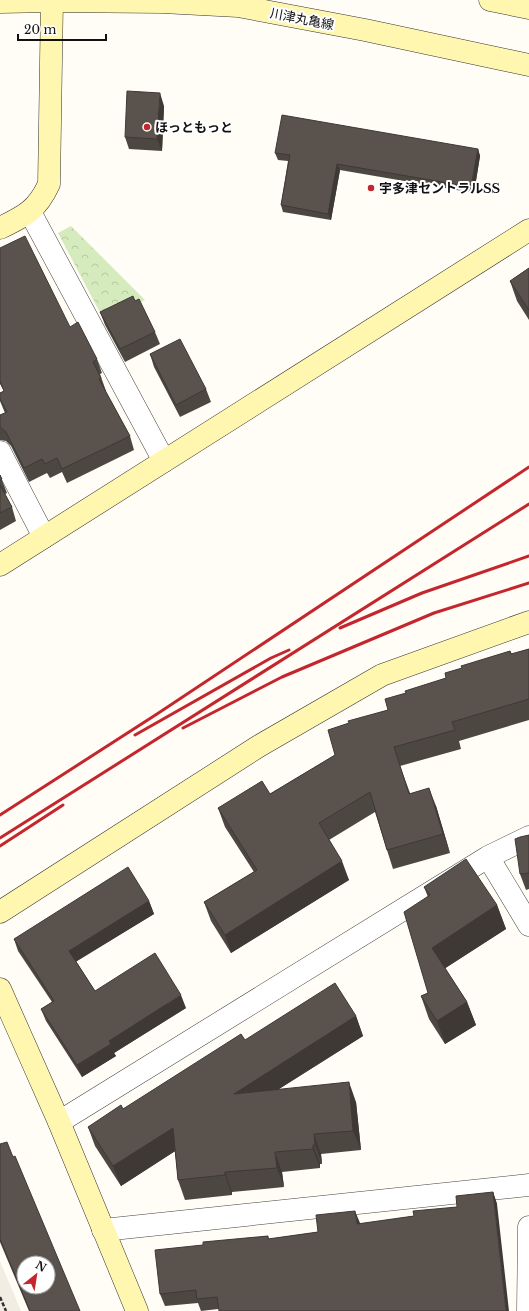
<svg xmlns="http://www.w3.org/2000/svg" width="529" height="1311" viewBox="0 0 529 1311" font-family="'Libre Baskerville','Noto Sans JP',serif">
  <style>
    .park { fill: url(#park-crowns) }
    .plaza { fill: #f1ede2 }
    .lines { fill: none; stroke-linecap: round; stroke-linejoin: round }
    .street-casing { stroke: #444; stroke-width: 23 }
    .secondary-casing { stroke: #333; stroke-width: 23 }
    .path { stroke: #333; stroke-width: 2.5; stroke-dasharray: 4 2; stroke-linecap: butt }
    .street { stroke: #fff; stroke-width: 22 }
    .secondary { stroke: #fff6b0; stroke-width: 22 }
    .rail { stroke: #c4262e; stroke-width: 3 }
    .wall { fill: #4d4742 }
    .shaded-wall { fill: #3f3936 }
    .building { fill: #5a524d; stroke: #3f3936; fill-rule: evenodd }
    .poi-dot { fill: #c4262e; stroke: #fff; stroke-width: 1.5 }
    .labels { text-anchor: middle; dominant-baseline: central; stroke-width: 4; stroke-linejoin: round; paint-order: stroke }
    .street-label { font-size: 13px; fill: #111; stroke: #fff }
    .poi-label { font-size: 13px; font-weight: bold; fill: #111; stroke: #fff; text-anchor: start }
  </style>
  <defs>
    <pattern id="park-crowns" width="20" height="18" patternUnits="userSpaceOnUse"><rect width="20" height="18" fill="#d5ebbd"/><path d="M2 6a3 3 0 1 1 6 0M12 15a3 3 0 1 1 6 0" fill="none" stroke="#b6c8a1"/></pattern>
  </defs>
  <rect width="100%" height="100%" fill="#fffdf5"/>
  <path class="park" d="M71,226L145,300L105,322L58,233Z"/>
  <path class="plaza" d="M0,1261L21,1311H0Z"/>
  <g class="lines">
    <defs>
      <path id="street" d="M30,212L164,461
        M0,452L44,537
        M488,857L529,925
        M59,1122L488,857L529,837
        M103,1230L529,1185
        M528,1311L529,1227"/>
      <path id="secondary" d="M490,0L529,8
        M0,2L52,1L162,2L238,6L365,30L529,65
        M0,228C25,216 37,210 49,184L52,0
        M0,565L529,230
        M0,912L259,746L382,675L529,622
        M0,989L59,1122L137,1311"/>
    </defs>
    <use href="#street" class="street-casing"/>
    <use href="#secondary" class="secondary-casing"/>
    <path class="path" d="M0,1297L6,1311"/>
    <use href="#street" class="street"/>
    <use href="#secondary" class="secondary"/>
    <path class="rail" d="M340,628L422,593L529,556
      M183,728L282,677L434,613L529,583
      M135,735L271,658L289,650
      M0,815L157,714L529,467
      M0,838L529,504
      M0,846L63,805"/>
  </g>
  <path class="wall" d="M164,106L162,151L129,149L125,137Z
    M478,149L480,156L474,193L340,170L331,220L283,212L281,205L288,161L278,160L275,153Z
    M0,248L70,327L97,359L102,373L100,374L106,391V392L130,436L134,450L67,483L62,472L50,478L47,473L29,482L11,446L6,441L0,440V415L5,413L0,401V393L4,391L0,384Z
    M529,268V320L517,301L510,281Z
    M135,301L155,332L160,344L125,362L105,325L100,312Z
    M150,354L206,389L211,402L180,417L154,367Z
    M0,475L7,493L5,494L12,507L16,521L0,530Z
    M529,649V720L459,741L461,749L400,766L410,793L436,806L450,853L393,869L375,812L329,840L349,880L231,953L211,921L204,902L254,872L225,827L218,808L270,794L335,755L349,723L388,710L406,693L446,678L462,669L510,651L512,654Z
    M529,835V889L526,890L520,874Z
    M424,887L497,905L506,929L445,968L467,1002L476,1025L445,1044L429,1019L421,996L428,993V897Z
    M149,901L154,914L76,961L95,991L186,1008L114,1053L116,1056L82,1077L46,1021L41,1009L52,1002L18,951L14,939Z
    M356,1016L363,1036L279,1089L356,1102L361,1150L321,1154L322,1164H320V1168L282,1172L284,1187L232,1192V1195L185,1200L178,1180L175,1151L121,1186L95,1146L88,1127L123,1109L245,1040Z
    M0,1144L80,1311H29L0,1242Z
    M493,1192L497,1204L218,1309L201,1311L198,1303L165,1306L160,1294L203,1245L268,1236L269,1239L318,1232L360,1224L414,1216L457,1207Z"/>
  <path class="shaded-wall" d="M160,93L164,106L162,151L157,139Z
    M478,149L480,156L474,193L471,187Z
    M337,164L340,170L331,220L328,214Z
    M429,788L436,806L450,853L443,834Z
    M342,861L349,880L231,953L225,935Z
    M149,901L154,914L74,963L69,951Z
    M497,905L506,929L441,971L432,948Z
    M181,995L186,1008L114,1053L116,1056L82,1077L77,1065L109,1041Z
    M467,1002L476,1025L445,1044L437,1021Z
    M356,1016L363,1036L241,1113L234,1094Z
    M349,1082L356,1102L361,1150L353,1131Z
    M173,1128L180,1148L121,1186L113,1166Z
    M314,1134L321,1154L322,1164L315,1145Z
    M313,1145L320,1164V1168L313,1149Z
    M275,1152L282,1172L284,1187L277,1168Z
    M225,1172L232,1192V1195L225,1175Z
    M493,1192L497,1204L509,1311H506Z
    M355,1211L360,1223L361,1236L357,1224Z"/>
  <path class="building" d="M127,91L160,93L157,139L125,137Z
    M282,115L478,149L471,187L337,164L328,214L281,205L290,155L275,153Z
    M25,236L70,327L78,322L97,359L93,362L101,378L99,379L130,436L62,469L57,458L45,464L42,459L24,468L6,432L1,428L0,427V415L7,412L0,399V393L4,391L0,381V248Z
    M529,268V310L510,281Z
    M133,296L135,301L139,299L155,332L120,349L100,312Z
    M180,339L206,389L176,405L150,354Z
    M0,475L2,479L0,481Z
    M0,485L12,507L0,513Z
    M529,649V699L452,722L455,730L394,747L409,794L429,788L443,834L387,850L370,792L319,823L342,861L225,935L204,902L257,870L218,808L262,781L270,794L335,755L328,730L349,723L348,721L388,710L385,699L406,693L405,691L446,678L445,673L462,668L461,666L510,651L511,654Z
    M529,835V873L520,874L515,839L520,837Z
    M466,859L497,905L432,948L467,1002L437,1021L421,996L428,993L404,912L430,895L424,887Z
    M128,867L149,901L69,951L95,991L155,953L181,995L109,1041L111,1044L77,1065L41,1009L54,1001L14,939Z
    M335,983L356,1016L234,1094L349,1082L353,1131L314,1134L315,1145H313V1149L275,1152L277,1168L225,1172V1175L178,1180L173,1128L113,1166L88,1127L121,1105L123,1109L241,1034L245,1040Z
    M7,1142L13,1157L15,1156L80,1311H30L0,1239V1144ZM24,1263H48V1287H24Z
    M493,1192L506,1311H219L217,1297L197,1299L196,1290L160,1294L155,1250L203,1245V1242L268,1236V1239L318,1232L316,1215L355,1211L357,1224L414,1216L413,1211L457,1207L456,1196Z"/>
  <g class="poi-dot">
    <circle cx="147" cy="127" r="4"/>
    <circle cx="371" cy="188" r="4"/>
  </g>
  <g class="labels">
    <g class="street-label">
      <text transform="translate(302 19) rotate(11)">川津丸亀線</text>
    </g>
    <g class="poi-label">
      <text x="155" y="127">ほっともっと</text>
      <text x="379" y="188">宇多津セントラルSS</text>
    </g>
  </g>
  <g transform="translate(36 1275) rotate(30)"><circle r="19" fill="#ffffff" stroke="#a0a0a0"/>
  <path d="M0-3L7 15L0 10L-7 15Z" fill="#c4262e"/>
  <text y="-6" font-size="11" font-weight="bold" text-anchor="middle" fill="#111111">N</text>
  </g>
  <path d="M18 34v6h88v-6" fill="none" stroke="#111111" stroke-width="2"/>
  <text x="24" y="34" font-size="12" fill="#111111" stroke="#ffffff" stroke-width="3" paint-order="stroke">20 m</text>
</svg>
